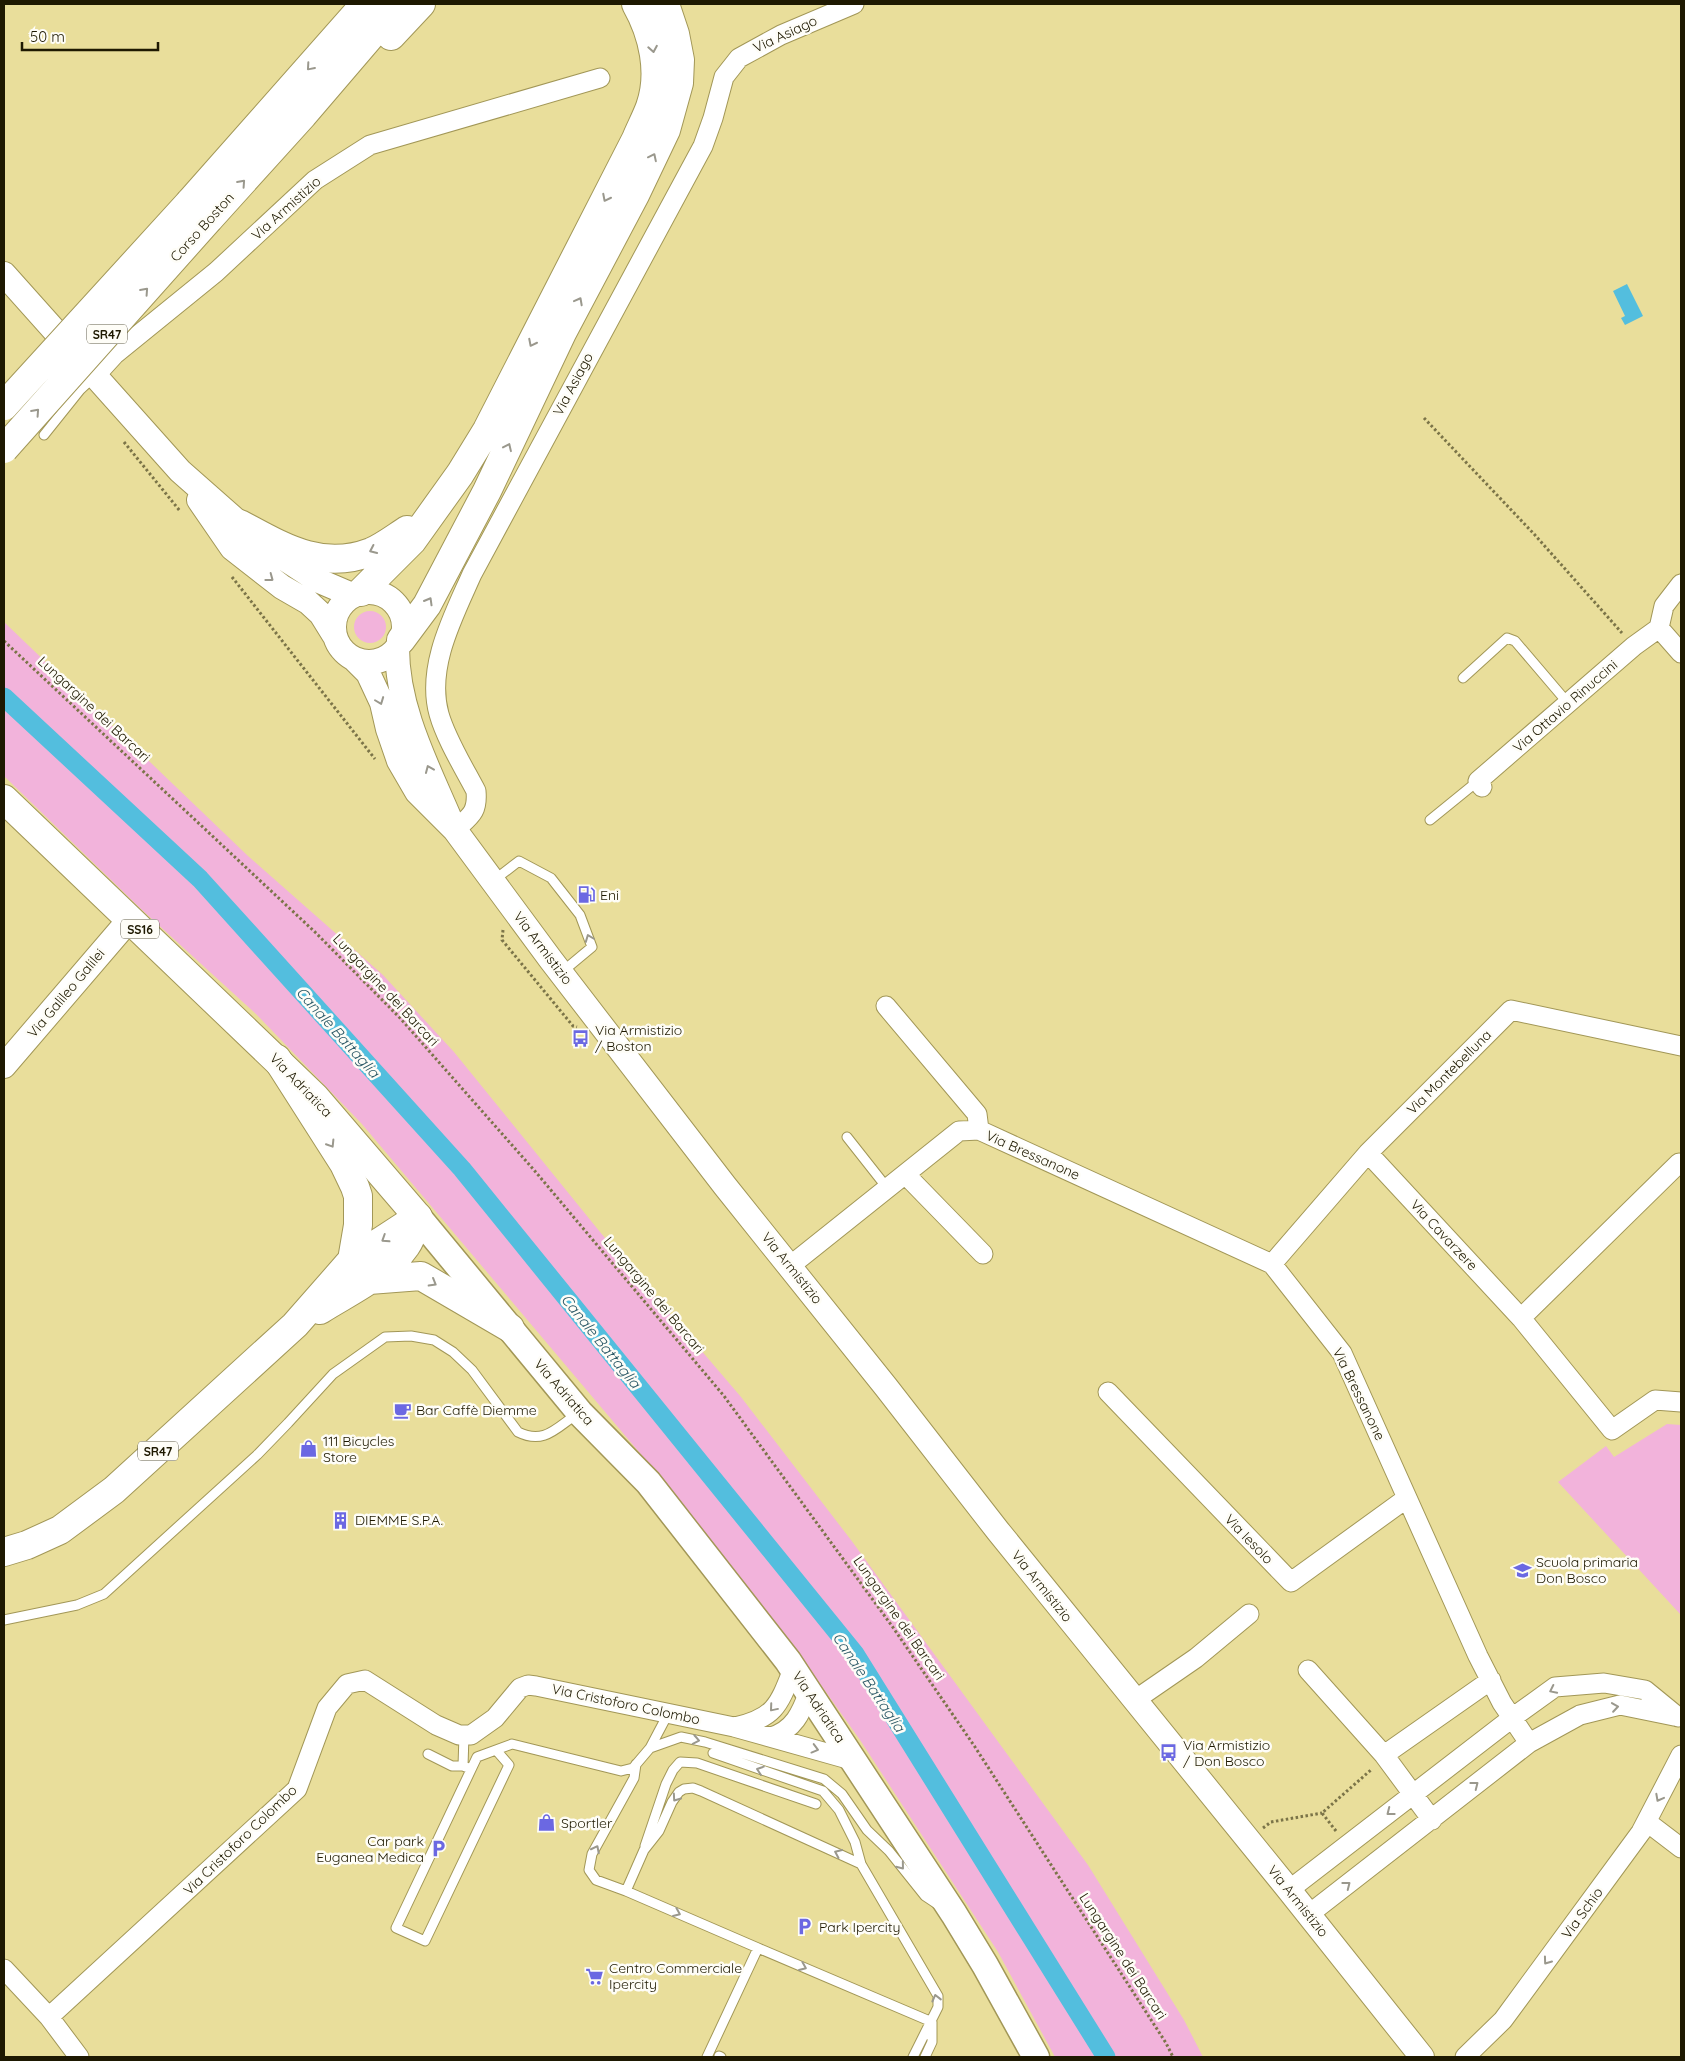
<svg xmlns="http://www.w3.org/2000/svg" width="1685" height="2061" viewBox="0 0 1685 2061" font-family="Quicksand,sans-serif">
  <style>
    .green { fill: #f2b3db }
    .water { fill: #53bede }
    .lines { fill: none; stroke-linecap: round; stroke-linejoin: round }
    .canal { stroke: #53bede; stroke-width: 19 }
    .service-casing { stroke: #a29757; stroke-width: 11 }
    .minor-casing { stroke: #a29757; stroke-width: 21 }
    .tertiary-casing { stroke: #a29757; stroke-width: 26 }
    .secondary-casing { stroke: #a29757; stroke-width: 29 }
    .primary-casing { stroke: #a29757; stroke-width: 30 }
    .trunk-casing { stroke: #a29757; stroke-width: 30 }
    .path { stroke: #7b7448; stroke-width: 3; stroke-dasharray: 2.5 2.5; stroke-linecap: butt }
    .service { stroke: #fff; stroke-width: 9 }
    .minor { stroke: #fff; stroke-width: 19 }
    .tertiary { stroke: #fff; stroke-width: 24 }
    .secondary { stroke: #fff; stroke-width: 26 }
    .primary { stroke: #fff; stroke-width: 28 }
    .trunk { stroke: #fff; stroke-width: 28 }
    .trunk-bridge-casing { stroke: #a29757; stroke-width: 30; stroke-linecap: butt }
    .trunk-bridge { stroke: #fff; stroke-width: 28 }
    .oneway { stroke: #9a988d }
    .labels { text-anchor: middle; dominant-baseline: central; stroke-width: 5; stroke-linejoin: round; paint-order: stroke }
    .shield { fill: #fefdf7; stroke: #615d4b; stroke-width: 1 }
    .shield-label { font-size: 12px; font-weight: bold; fill: #1e1901 }
    .street-label { font-size: 14px; fill: #1e1901; stroke: #fefdf7 }
    .poi-label { font-size: 14px; fill: #1e1901; stroke: #fefdf7; text-anchor: start }
    .water-label { font-size: 15px; font-style: italic; fill: #2c5967; stroke: #fefdf7 }
  </style>
  <rect width="100%" height="100%" fill="#e9de9b"/>
  <path class="green" d="M354 627a16 16 0 1 1 32 0a16 16 0 1 1-32 0Z
    M4,622L248,856L383,975L454,1052L600,1232L741,1397L851,1540L1088,1865L1184,2020L1203,2057H1055L998,1952L860,1740L796,1650L655,1471L361,1123L256,1014L142,910L4,776Z
    M1667,1424L1681,1425V1615L1558,1482L1606,1446L1614,1457Z"/>
  <path class="water" d="M1627,284L1643,316L1625,325L1621,318L1625,316L1613,291Z"/>
  <g class="lines">
    <path class="canal" d="M4,697L200,879L462,1169L855,1654L1106,2057"/>
    <defs>
      <path id="service" d="M44,435L80,390L95,376
        M1463,678L1507,638L1515,641L1567,702
        M1430,820L1478,781
        M493,881L519,861L551,878L580,915L592,947L562,972
        M847,1137L888,1189
        M4,1620L77,1605L104,1594L257,1455L288,1423L333,1374L385,1337L411,1336L434,1340L453,1352L472,1370L518,1432C544,1445 556,1428 577,1414
        M464,1735L463,1766L471,1769
        M650,1748L681,1737L705,1742L824,1779L842,1794L867,1830L889,1851L925,1896L937,1904
        M496,1750L509,1765L425,1941L396,1928L477,1757L512,1744L621,1771L633,1768L650,1748L669,1712
        M713,1753L823,1791L839,1810L855,1842L861,1864
        M428,1754L452,1766H463
        M645,1846L666,1784L673,1770L680,1762L697,1763L816,1804
        M626,1891L596,1880L589,1870L592,1854L634,1778L636,1764
        M758,1948L932,2022V2042L925,2057
        M719,2056L721,2057
        M707,2057L758,1948L626,1891L644,1850L659,1831L672,1802L679,1792L684,1789L693,1788L701,1791L861,1864L938,1996V2007L913,2057"/>
      <path id="minor" d="M95,376L115,354L216,272L315,180L370,145L600,78
        M1659,628L1664,606L1681,584
        M1659,628L1681,653
        M1482,787L1478,781L1634,646L1659,628
        M455,830C470,816 478,813 476,791C464,768 446,739 439,714C426,667 453,617 472,574L703,146L713,118L724,77L739,58L781,35L854,4
        M886,1006L977,1114L979,1130
        M1368,1153L1521,1318L1612,1430L1655,1400L1681,1402
        M906,1175L983,1254
        M1272,1264L1368,1153L1511,1010L1681,1046
        M790,1266L959,1131L979,1130L1272,1264L1342,1353L1478,1656L1502,1703L1529,1743
        M1521,1318L1679,1163
        M1108,1392L1291,1582L1407,1498
        M1308,1670L1384,1755L1432,1820
        M1135,1700L1196,1658L1249,1614
        M735,1727C775,1718 779,1705 793,1669
        M771,1737C794,1730 801,1713 809,1692
        M1384,1755L1491,1680
        M1647,1822L1681,1848
        M1289,1890L1512,1718L1555,1687L1604,1683L1645,1690L1678,1717
        M1308,1915L1529,1743L1580,1715L1620,1705L1674,1716
        M4,1969L49,2017L79,2057
        M49,2017L297,1789L327,1708L347,1684L365,1680L436,1725L459,1735H471L495,1718L520,1688L528,1685L536,1686L734,1727L855,1761
        M1465,2057L1503,2020L1641,1832L1681,1755"/>
      <path id="tertiary" d="M4,274L180,471L265,546L317,580L352,595
        M199,500L232,548L282,587L308,602L321,614L334,635
        M334 627a35 35 0 1 1 70 0a35 35 0 1 1-70 0Z
        M397,648C397,708 426,763 449,817
        M355,660L368,673L382,703L388,729L399,761L417,792L455,830L551,960L725,1186L886,1387L998,1531L1289,1890L1422,2057
        M4,1066L130,919"/>
      <path id="secondary" d="M418,1217L580,1413L648,1482L788,1661L954,1914L985,1965L1036,2057"/>
      <path id="primary" d="M4,799L315,1097L418,1217"/>
      <path id="trunk" d="M391,36L421,4
        M190,202L365,4
        M209,219L303,115L398,4
        M240,524C283,547 321,571 371,552C383,547 396,537 407,530
        M361,592L412,541L460,474L487,430L636,139C640,129 646,118 650,107C662,73 653,34 636,4
        M401,640L427,605L487,491L562,333L635,195L666,130L679,83L680,60L675,34L665,4
        M277,1059L344,1164L355,1187L358,1196V1225L352,1260
        M369,1280L421,1276L510,1328
        M320,1310C350,1291 386,1275 406,1246C412,1238 415,1226 418,1217
        M4,1552L27,1545L60,1530L114,1490L295,1325L352,1260L418,1217"/>
    </defs>
    <use href="#service" class="service-casing"/>
    <use href="#minor" class="minor-casing"/>
    <use href="#tertiary" class="tertiary-casing"/>
    <use href="#secondary" class="secondary-casing"/>
    <use href="#primary" class="primary-casing"/>
    <use href="#trunk" class="trunk-casing"/>
    <path class="path" d="M1424,418L1534,534L1622,633
      M124,442L180,511
      M232,577L375,759
      M4,641L316,933L400,1018L534,1170L724,1396L892,1626L975,1747L1166,2043L1173,2057
      M503,930L502,940L573,1026L577,1027
      M1263,1828L1271,1822L1322,1813
      M1336,1831L1322,1813L1372,1769"/>
    <use href="#service" class="service"/>
    <use href="#minor" class="minor"/>
    <use href="#tertiary" class="tertiary"/>
    <use href="#secondary" class="secondary"/>
    <use href="#primary" class="primary"/>
    <use href="#trunk" class="trunk"/>
    <defs>
      <path id="trunk-bridge" d="M4,406L190,202
        M4,449L209,219"/>
    </defs>
    <use href="#trunk-bridge" class="trunk-bridge-casing"/>
    <use href="#trunk-bridge" class="trunk-bridge"/>
  </g>
  <defs><path id="oneway-chevron" d="M-2-3.5L2.5 0L-2 3.5" fill="none" stroke-width="1.6" stroke-linecap="round" stroke-linejoin="round" transform="scale(1.25)"/></defs>
  <g class="oneway">
    <use href="#oneway-chevron" transform="translate(653 49) rotate(80)"/>
    <use href="#oneway-chevron" transform="translate(310 67) rotate(131)"/>
    <use href="#oneway-chevron" transform="translate(653 157) rotate(-64)"/>
    <use href="#oneway-chevron" transform="translate(242 183) rotate(-48)"/>
    <use href="#oneway-chevron" transform="translate(606 198) rotate(117)"/>
    <use href="#oneway-chevron" transform="translate(145 291) rotate(-48)"/>
    <use href="#oneway-chevron" transform="translate(579 301) rotate(-62)"/>
    <use href="#oneway-chevron" transform="translate(532 343) rotate(117)"/>
    <use href="#oneway-chevron" transform="translate(36 412) rotate(-48)"/>
    <use href="#oneway-chevron" transform="translate(508 447) rotate(-65)"/>
    <use href="#oneway-chevron" transform="translate(373 550) rotate(155)"/>
    <use href="#oneway-chevron" transform="translate(270 578) rotate(37)"/>
    <use href="#oneway-chevron" transform="translate(429 601) rotate(-60)"/>
    <use href="#oneway-chevron" transform="translate(380 701) rotate(69)"/>
    <use href="#oneway-chevron" transform="translate(429 769) rotate(-113)"/>
    <use href="#oneway-chevron" transform="translate(589 938) rotate(-111)"/>
    <use href="#oneway-chevron" transform="translate(331 1144) rotate(58)"/>
    <use href="#oneway-chevron" transform="translate(385 1239) rotate(147)"/>
    <use href="#oneway-chevron" transform="translate(433 1283) rotate(30)"/>
    <use href="#oneway-chevron" transform="translate(1553 1690) rotate(154)"/>
    <use href="#oneway-chevron" transform="translate(1615 1707) rotate(-8)"/>
    <use href="#oneway-chevron" transform="translate(773 1708) rotate(130)"/>
    <use href="#oneway-chevron" transform="translate(696 1740) rotate(11)"/>
    <use href="#oneway-chevron" transform="translate(815 1749) rotate(15)"/>
    <use href="#oneway-chevron" transform="translate(760 1770) rotate(-161)"/>
    <use href="#oneway-chevron" transform="translate(1475 1785) rotate(-38)"/>
    <use href="#oneway-chevron" transform="translate(676 1798) rotate(125)"/>
    <use href="#oneway-chevron" transform="translate(1659 1798) rotate(118)"/>
    <use href="#oneway-chevron" transform="translate(1390 1812) rotate(142)"/>
    <use href="#oneway-chevron" transform="translate(596 1849) rotate(-63)"/>
    <use href="#oneway-chevron" transform="translate(838 1853) rotate(-156)"/>
    <use href="#oneway-chevron" transform="translate(901 1866) rotate(51)"/>
    <use href="#oneway-chevron" transform="translate(1347 1885) rotate(-38)"/>
    <use href="#oneway-chevron" transform="translate(677 1913) rotate(23)"/>
    <use href="#oneway-chevron" transform="translate(1547 1961) rotate(126)"/>
    <use href="#oneway-chevron" transform="translate(803 1967) rotate(23)"/>
    <use href="#oneway-chevron" transform="translate(936 1998) rotate(-104)"/>
  </g>
  <defs>
    <symbol id="fuel-bare" viewBox="-9 -9 18 18"><path d="M-5.5-6h7V0h2V4h1.3V-2.5L3-4.5l.8-.8L6-3V5H2.5V1h-1V6h-7ZM-4.2-4.7v3.2H.2V-4.7Z" fill="#6b68e2" stroke="#fefdf7" stroke-width="2.5" paint-order="stroke"/></symbol>
    <symbol id="bus-bare" viewBox="-9 -9 18 18"><path d="M-5-6H5V4H4V6H2V4H-2V6H-4V4H-5ZM-3.5-4V0h7V-4ZM-3.5 1.2v1.5H-2V1.2ZM2 1.2v1.5H3.5V1.2Z" fill="#6b68e2" stroke="#fefdf7" stroke-width="2.5" paint-order="stroke"/></symbol>
    <symbol id="cafe-bare" viewBox="-9 -9 18 18"><path d="M-5.5-4.5H6V0H3Q3 3.5 0 3.5H-2.5Q-5.5 3.5-5.5 0ZM3-3.2v2h1.7v-2ZM-6 4.5H4V6H-6Z" fill="#6b68e2" stroke="#fefdf7" stroke-width="2.5" paint-order="stroke"/></symbol>
    <symbol id="shop-bare" viewBox="-9 -9 18 18"><path d="M-5-2.5h2.3a2.7 3.5 0 0 1 5.4 0H5L5.5 6h-11ZM-1.5-2.5h3a1.5 2.3 0 0 0-3 0Z" fill="#6b68e2" stroke="#fefdf7" stroke-width="2.5" paint-order="stroke"/></symbol>
    <symbol id="building-bare" viewBox="-9 -9 18 18"><path d="M-4-6H4V6H1V3H-1V6H-4ZM-2.5-4.3h1.7v1.8h-1.7ZM.8-4.3h1.7v1.8H.8ZM-2.5-1h1.7V.8h-1.7ZM.8-1h1.7V.8H.8Z" fill="#6b68e2" stroke="#fefdf7" stroke-width="2.5" paint-order="stroke"/></symbol>
    <symbol id="school-bare" viewBox="-9 -9 18 18"><path d="M0-5L7-2L0 1L-7-2ZM-4 1L0 2.5L4 1V4Q0 6-4 4Z" fill="#6b68e2" stroke="#fefdf7" stroke-width="2.5" paint-order="stroke"/></symbol>
    <symbol id="parking-bare" viewBox="-9 -9 18 18"><path d="M-3.5-5.5H1a3.5 3.5 0 0 1 0 7H-1V5.5H-3.5ZM-1-3.4V-.6H.8a1.4 1.4 0 0 0 0-2.8Z" fill="#6b68e2" stroke="#fefdf7" stroke-width="2.5" paint-order="stroke"/></symbol>
    <symbol id="supermarket-bare" viewBox="-9 -9 18 18"><path d="M-6-5.5h2.5l.6 2H6L4.5 2H-2.5L-4.4-4H-6ZM-1.5 3.2a1.3 1.3 0 1 0 .1 0ZM3 3.2a1.3 1.3 0 1 0 .1 0Z" fill="#6b68e2" stroke="#fefdf7" stroke-width="2.5" paint-order="stroke"/></symbol>
  </defs>
  <g fill-rule="evenodd">
    <use href="#fuel-bare" x="574" y="882" width="25" height="25"/>
    <use href="#bus-bare" x="568" y="1026" width="25" height="25"/>
    <use href="#cafe-bare" x="390" y="1398" width="25" height="25"/>
    <use href="#shop-bare" x="296" y="1436" width="25" height="25"/>
    <use href="#building-bare" x="328" y="1508" width="25" height="25"/>
    <use href="#school-bare" x="1510" y="1558" width="25" height="25"/>
    <use href="#bus-bare" x="1156" y="1740" width="25" height="25"/>
    <use href="#shop-bare" x="534" y="1810" width="25" height="25"/>
    <use href="#parking-bare" x="426" y="1836" width="25" height="25"/>
    <use href="#parking-bare" x="792" y="1914" width="25" height="25"/>
    <use href="#supermarket-bare" x="582" y="1964" width="25" height="25"/>
  </g>
  <g class="labels">
    <g class="shield">
      <rect x="87" y="324.5" width="40" height="19" rx="4"/>
      <rect x="121" y="919.5" width="38" height="19" rx="4"/>
      <rect x="138" y="1441.5" width="40" height="19" rx="4"/>
    </g>
    <g class="shield-label">
      <text x="107" y="334">SR47</text>
      <text x="140" y="929">SS16</text>
      <text x="158" y="1451">SR47</text>
    </g>
    <g class="street-label">
      <text transform="translate(785 34) rotate(-25)">Via Asiago</text>
      <text transform="translate(286 208) rotate(-42)">Via Armistizio</text>
      <text transform="translate(202 227) rotate(-48)">Corso Boston</text>
      <text transform="translate(573 384) rotate(-62)">Via Asiago</text>
      <text transform="translate(1565 706) rotate(-41)">Via Ottavio Rinuccini</text>
      <text transform="translate(94 709) rotate(43)">Lungargine dei Barcari</text>
      <text transform="translate(543 948) rotate(53)">Via Armistizio</text>
      <text transform="translate(386 990) rotate(47)">Lungargine dei Barcari</text>
      <text transform="translate(66 993) rotate(-50)">Via Galileo Galilei</text>
      <text transform="translate(1449 1072) rotate(-45)">Via Montebelluna</text>
      <text transform="translate(301 1085) rotate(46)">Via Adriatica</text>
      <text transform="translate(1033 1155) rotate(24)">Via Bressanone</text>
      <text transform="translate(1444 1235) rotate(47)">Via Cavarzere</text>
      <text transform="translate(792 1268) rotate(51)">Via Armistizio</text>
      <text transform="translate(654 1295) rotate(50)">Lungargine dei Barcari</text>
      <text transform="translate(564 1392) rotate(49)">Via Adriatica</text>
      <text transform="translate(1359 1394) rotate(64)">Via Bressanone</text>
      <text transform="translate(1249 1539) rotate(46)">Via Iesolo</text>
      <text transform="translate(1042 1586) rotate(51)">Via Armistizio</text>
      <text transform="translate(899 1618) rotate(55)">Lungargine dei Barcari</text>
      <text transform="translate(626 1704) rotate(12)">Via Cristoforo Colombo</text>
      <text transform="translate(819 1707) rotate(56)">Via Adriatica</text>
      <text transform="translate(240 1840) rotate(-44)">Via Cristoforo Colombo</text>
      <text transform="translate(1298 1901) rotate(51)">Via Armistizio</text>
      <text transform="translate(1582 1913) rotate(-54)">Via Schio</text>
      <text transform="translate(1123 1956) rotate(57)">Lungargine dei Barcari</text>
    </g>
    <g class="poi-label">
      <text x="600" y="895">Eni</text>
      <text x="595" y="1030">Via Armistizio<tspan x="595" dy="16">/ Boston</tspan></text>
      <text x="416" y="1410">Bar Caffè Diemme</text>
      <text x="323" y="1441">111 Bicycles<tspan x="323" dy="16">Store</tspan></text>
      <text x="355" y="1520">DIEMME S.P.A.</text>
      <text x="1536" y="1562">Scuola primaria<tspan x="1536" dy="16">Don Bosco</tspan></text>
      <text x="1183" y="1745">Via Armistizio<tspan x="1183" dy="16">/ Don Bosco</tspan></text>
      <text x="561" y="1823">Sportler</text>
      <text x="424" y="1841" text-anchor="end">Car park<tspan x="424" dy="16">Euganea Medica</tspan></text>
      <text x="819" y="1927">Park Ipercity</text>
      <text x="609" y="1968">Centro Commerciale<tspan x="609" dy="16">Ipercity</tspan></text>
    </g>
    <g class="water-label">
      <text transform="translate(338 1032) rotate(48)">Canale Battaglia</text>
      <text transform="translate(601 1341) rotate(51)">Canale Battaglia</text>
      <text transform="translate(869 1682) rotate(56)">Canale Battaglia</text>
    </g>
  </g>
  <rect width="1685" height="2061" fill="none" stroke="#1e1901" stroke-width="10"/>
  <path d="M22 42v8h136v-8" fill="none" stroke="#1e1901" stroke-width="2.5"/>
  <text x="30" y="42" font-size="15" fill="#1e1901" stroke="#fefdf7" stroke-width="4" paint-order="stroke">50 m</text>
</svg>
